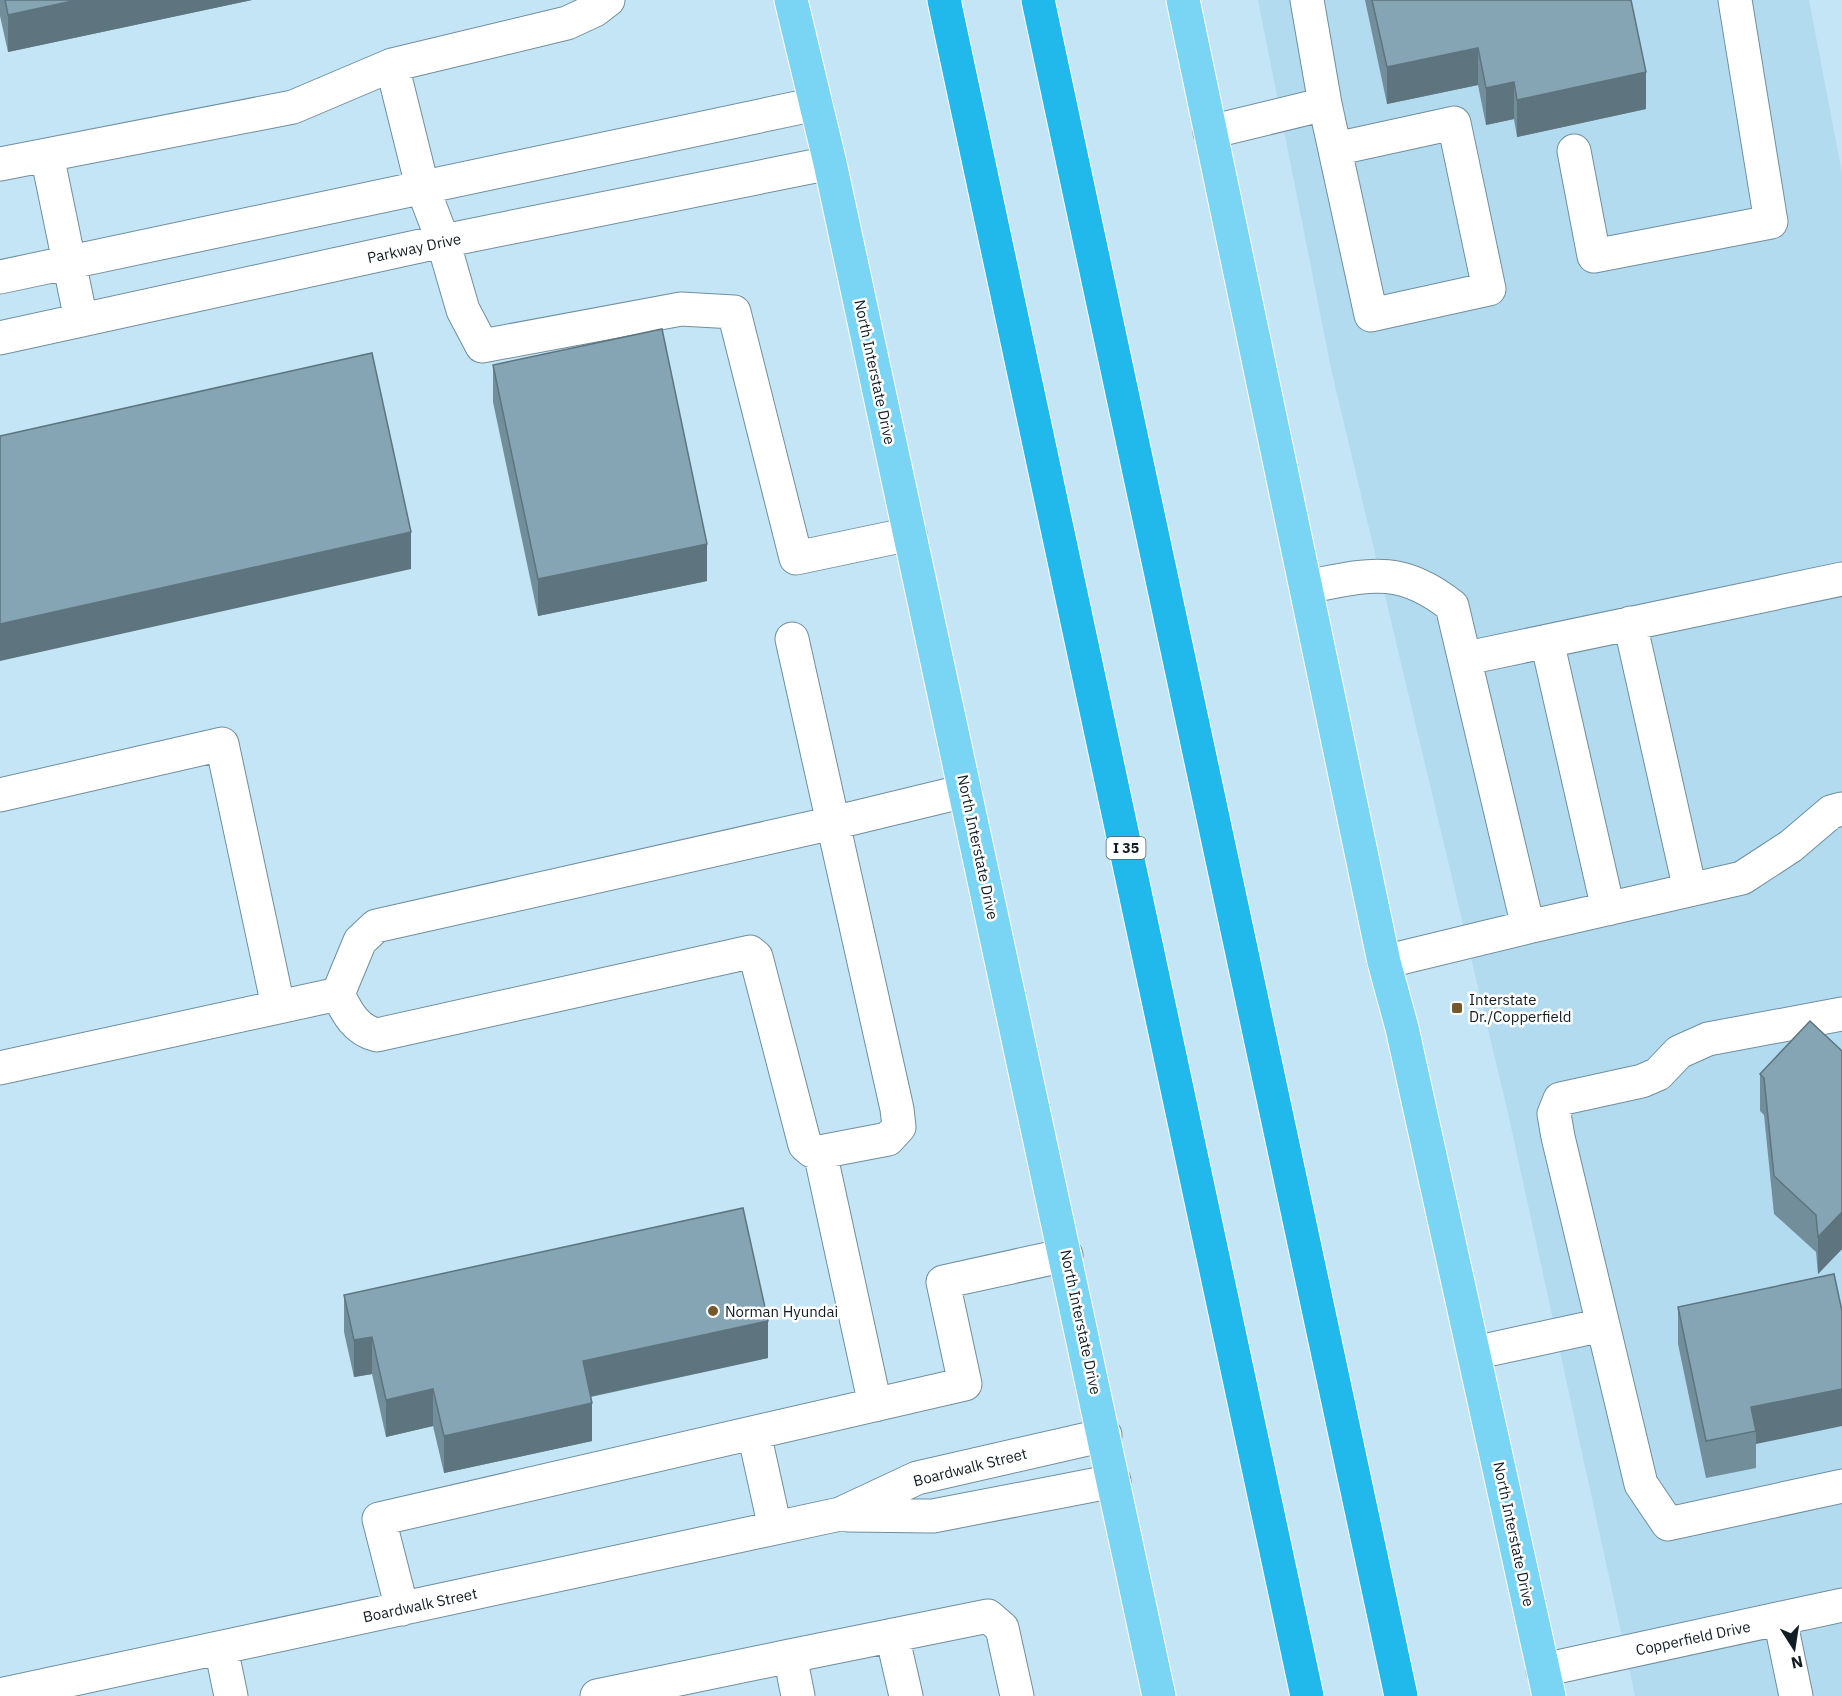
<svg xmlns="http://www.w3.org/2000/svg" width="1842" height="1696" viewBox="0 0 1842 1696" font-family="'IBM Plex Sans',sans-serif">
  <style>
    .built { fill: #b2dbef }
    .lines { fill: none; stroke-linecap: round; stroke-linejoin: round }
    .minor-casing { stroke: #708f9d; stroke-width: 35 }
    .major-casing { stroke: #fff; stroke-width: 35 }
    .highway-casing { stroke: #fff; stroke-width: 35 }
    .minor { stroke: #fff; stroke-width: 33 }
    .major { stroke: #7ad4f3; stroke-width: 33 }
    .highway { stroke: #21b8eb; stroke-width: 33 }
    .wall { fill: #738e9b }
    .shaded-wall { fill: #5e747e }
    .building { fill: #86a5b4; stroke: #5e747e; stroke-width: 1.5 }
    .poi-dot { fill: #75592c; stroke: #fff; stroke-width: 2 }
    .labels { text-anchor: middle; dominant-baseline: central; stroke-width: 5; stroke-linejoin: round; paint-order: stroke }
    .shield { fill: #fff; stroke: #586165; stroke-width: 1.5 }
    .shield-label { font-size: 14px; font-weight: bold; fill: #111d23 }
    .street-label { font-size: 15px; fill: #111d23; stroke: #fff }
    .poi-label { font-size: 15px; fill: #111d23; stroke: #fff; text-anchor: start }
  </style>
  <rect width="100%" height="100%" fill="#c4e5f5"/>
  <path class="built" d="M1258,0H1809L1842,173V1696H1635L1508,1113L1332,373Z"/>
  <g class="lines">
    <defs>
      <path id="minor" d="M608,0L595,10L567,23L392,65L422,186L443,241L463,310L482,346L681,309L734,312L796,558L910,534
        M1325,104L1371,315L1489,289L1454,123L1335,149
        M1210,132L1325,104L1307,0
        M1574,151L1594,256L1771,222L1735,0
        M47,155L81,320
        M0,164L293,107L392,65
        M0,277L816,104
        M0,338L443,241L830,163
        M1306,587C1368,575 1399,564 1452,606L1528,927L1384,962
        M1630,623L1690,890
        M1547,641L1608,909
        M1467,658L1842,579
        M0,795L222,744L278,1006
        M1528,927L1742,878L1791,846L1831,812L1842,809
        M338,994L360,941L376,926L833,823L792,639
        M0,1068L338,994C347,1013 356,1030 377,1035L750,952L756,957L805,1145L812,1151L820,1152L888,1139L899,1127L897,1109L833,823L965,791
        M820,1152L875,1405
        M1603,1325L1558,1137L1554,1114L1560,1099L1642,1081L1658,1074L1679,1052L1708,1039L1842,1014
        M1474,1353L1603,1325L1641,1484L1668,1524L1842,1486
        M754,1433L775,1528
        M848,1515L933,1516L1114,1481
        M402,1609L379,1519L965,1384L943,1282L1066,1255
        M1780,1619L1796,1696
        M892,1635L906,1696
        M221,1648L231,1696
        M790,1656L988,1616L1002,1628L1017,1696
        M1543,1670L1842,1605
        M0,1695L840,1514L917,1478L1105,1435
        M597,1696L790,1656L798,1696"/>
      <path id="major" d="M791,0L830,163L1159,1696
        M1183,0L1384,962L1402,1028L1549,1696"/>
      <path id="highway" d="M944,0L1307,1696
        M1038,0L1401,1696"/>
    </defs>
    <use href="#minor" class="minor-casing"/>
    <use href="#major" class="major-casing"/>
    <use href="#highway" class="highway-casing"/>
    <use href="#minor" class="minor"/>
    <use href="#major" class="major"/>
    <use href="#highway" class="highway"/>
  </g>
  <path class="wall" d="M0,0H252L8,52L0,16Z
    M1365,0H1631L1646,109L1517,137L1514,119L1486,125L1478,85L1387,104Z
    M493,365L707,581L538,616L493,402Z
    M1842,1051V1249L1818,1274L1816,1252L1774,1214L1764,1115L1760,1111V1074Z
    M1834,1274L1756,1444V1468L1706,1478L1678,1344V1307Z
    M344,1295L768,1358L591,1397L592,1441L444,1473L433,1426L386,1437L372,1374L354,1377L344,1332Z"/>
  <path class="shaded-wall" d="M77,0H252L8,52V15Z
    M1478,48V85L1387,104V67Z
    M1646,72V109L1517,137V100Z
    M1514,82V119L1486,125V88Z
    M411,532V569L0,661V624Z
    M707,544V581L538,616V579Z
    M1842,1212V1249L1818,1274V1237Z
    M768,1321V1358L583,1398V1361Z
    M372,1337V1374L354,1377V1340Z
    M433,1389V1426L386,1437V1400Z
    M1842,1389V1426L1756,1444V1431L1751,1407Z
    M592,1403V1441L444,1473V1436Z"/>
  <path class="building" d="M5,0H77L8,15Z
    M1372,0H1631L1646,72L1517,100L1514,82L1486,88L1478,48L1387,67Z
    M662,329L707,544L538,579L493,365Z
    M372,353L411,532L0,624V436Z
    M1810,1021L1842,1051V1212L1818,1237L1816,1215L1774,1176L1764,1078L1760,1074Z
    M743,1208L768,1321L583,1361L592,1403L444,1436L433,1389L386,1400L372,1337L354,1340L344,1295Z
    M1834,1274L1842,1311V1389L1751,1407L1756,1431L1706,1441L1678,1307Z"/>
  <g class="poi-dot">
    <rect x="1451" y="1002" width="12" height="12" rx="3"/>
    <circle cx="713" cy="1311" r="6"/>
  </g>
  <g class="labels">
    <rect class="shield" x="1106.5" y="837" width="39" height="22" rx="4.5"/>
    <g class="shield-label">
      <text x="1126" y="848">I 35</text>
    </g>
    <g class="street-label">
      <text transform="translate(414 248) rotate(-12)">Parkway Drive</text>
      <text transform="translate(875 372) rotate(78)">North Interstate Drive</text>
      <text transform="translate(978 847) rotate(78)">North Interstate Drive</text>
      <text transform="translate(1081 1322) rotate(78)">North Interstate Drive</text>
      <text transform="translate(970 1467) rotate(-14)">Boardwalk Street</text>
      <text transform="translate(1514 1534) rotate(78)">North Interstate Drive</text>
      <text transform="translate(420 1605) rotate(-12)">Boardwalk Street</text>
      <text transform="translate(1693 1638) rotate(-12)">Copperfield Drive</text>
    </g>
    <g class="poi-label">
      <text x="1469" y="999">Interstate<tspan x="1469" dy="17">Dr./Copperfield</tspan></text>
      <text x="725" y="1311">Norman Hyundai</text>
    </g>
  </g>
  <g transform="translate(1794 1648) rotate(168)" stroke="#ffffff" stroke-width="4.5" paint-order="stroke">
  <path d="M0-4.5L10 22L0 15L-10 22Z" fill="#111d23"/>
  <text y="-9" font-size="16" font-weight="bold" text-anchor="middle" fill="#111d23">N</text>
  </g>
</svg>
